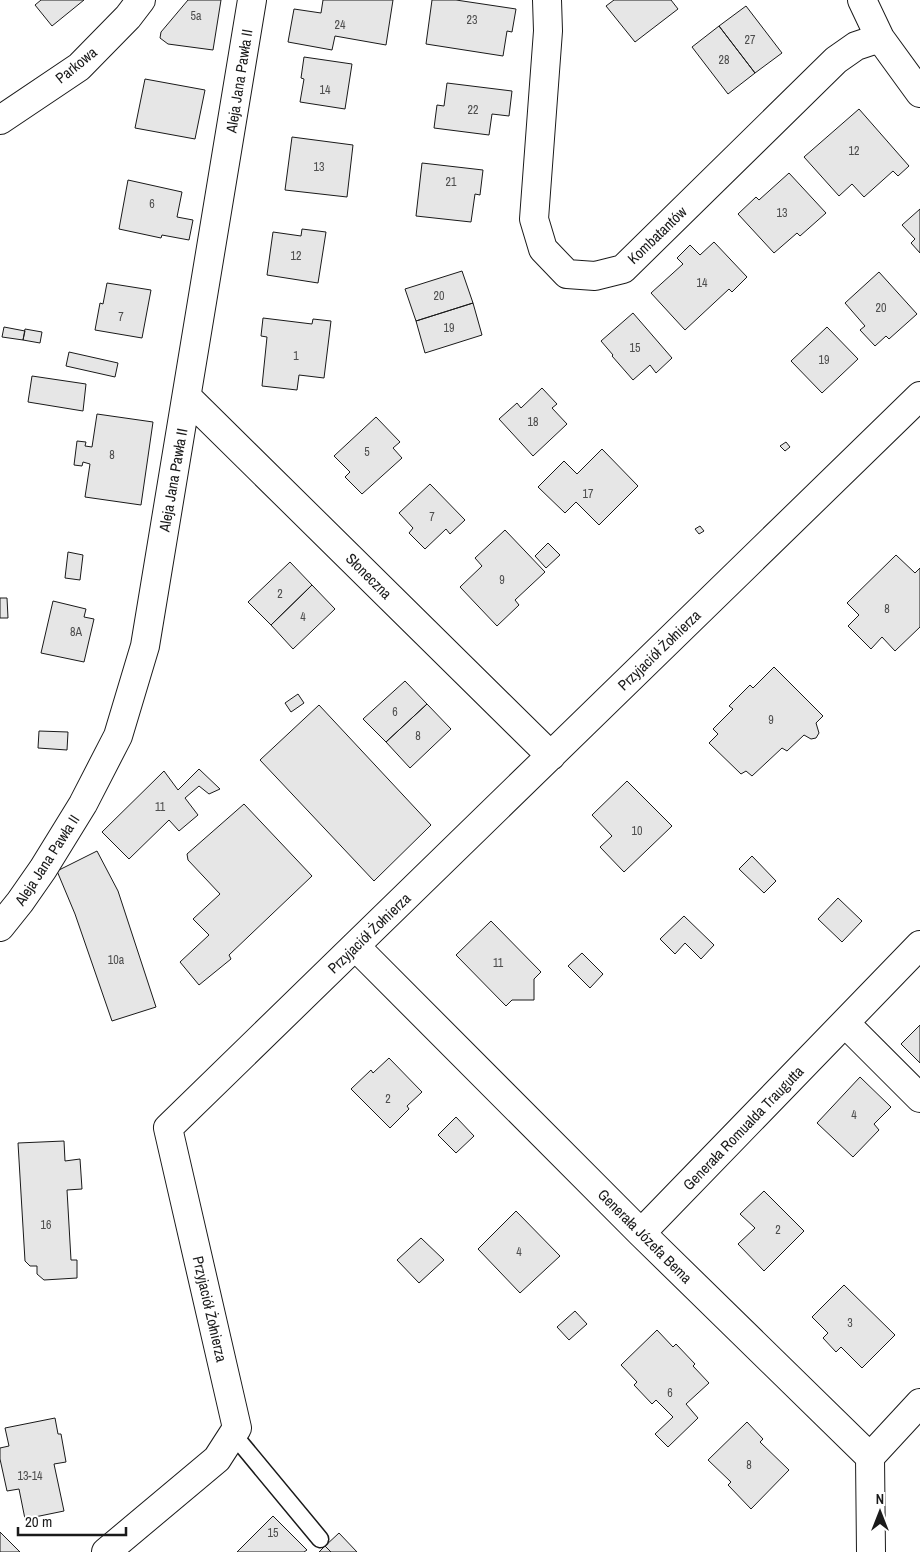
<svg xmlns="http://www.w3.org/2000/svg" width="920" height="1552" viewBox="0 0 920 1552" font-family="'Archivo Narrow',sans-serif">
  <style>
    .building { fill: #e6e6e6; stroke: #1a1a1a }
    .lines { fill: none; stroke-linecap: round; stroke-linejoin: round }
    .lane-casing { stroke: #1a1a1a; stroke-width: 19 }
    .street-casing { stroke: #1a1a1a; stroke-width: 30 }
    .lane { stroke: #fff; stroke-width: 16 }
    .street { stroke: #fff; stroke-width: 28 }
    .labels { text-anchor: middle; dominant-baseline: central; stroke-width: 4; stroke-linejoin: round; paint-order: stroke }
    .number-label { font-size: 12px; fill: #4d4d4d }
    .street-label { font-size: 15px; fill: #1a1a1a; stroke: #fff }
  </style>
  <rect width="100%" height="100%" fill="#fff"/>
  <path class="building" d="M41,0H84L52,26L35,5Z
    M188,0H221L213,50L168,44L160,38L161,32Z
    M323,0H393L386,45L335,36L332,50L288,42L294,9L321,13Z
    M432,0H456L516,9L512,32L507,31L503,56L426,44Z
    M614,0H671L678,9L635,42L606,6Z
    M746,6L782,53L755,73L719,26Z
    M719,26L755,73L728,94L692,47Z
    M304,57L352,64L345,109L300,102L304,79L301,78Z
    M145,79L205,90L195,139L135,128Z
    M447,83L512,91L509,116L492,114L489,135L434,128L437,105L444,106Z
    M859,109L909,166L898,176L893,171L864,197L852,184L839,196L804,157Z
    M292,137L353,145L347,197L285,190Z
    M422,163L483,170L480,195L475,194L471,222L416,216Z
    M789,173L826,213L800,236L797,233L774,253L738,214L756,197L759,200Z
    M128,180L182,192L177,217L193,220L189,240L162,235L161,238L119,229Z
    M920,209V253L911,243L915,239L902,225Z
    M302,229L326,232L318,283L267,275L273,232L301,236Z
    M714,242L747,277L732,292L729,289L685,330L651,293L683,264L677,258L690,245L700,255Z
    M462,271L473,303L416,321L405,289Z
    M879,272L917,314L889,339L886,336L875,346L860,330L865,326L845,303Z
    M107,283L151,290L142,338L95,330L100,303L103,304Z
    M473,303L482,335L425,353L416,321Z
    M633,313L672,358L656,373L650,365L633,380L612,356L613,355L601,341Z
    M263,318L312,324L313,319L331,321L324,378L299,375L297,390L262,386L267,337L261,336Z
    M4,327L25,331L23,340L2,337Z
    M827,327L858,359L822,393L791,361Z
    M25,329L42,332L40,343L23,340Z
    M69,352L118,363L115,377L66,366Z
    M32,376L86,384L83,411L28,402Z
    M542,388L557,404L552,408L567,424L533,456L499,419L517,403L521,408Z
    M97,414L153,422L141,505L85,497L90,464L83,462L82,466L74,465L77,441L86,442L85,446L92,447Z
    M376,417L400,442L393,448L402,458L362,494L345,477L350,472L334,456Z
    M786,442L790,447L785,451L780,446Z
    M602,449L638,486L599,525L576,502L565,513L538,487L564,461L577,474Z
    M430,484L465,520L450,534L446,529L425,549L409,533L413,528L399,513Z
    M700,526L704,531L699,534L695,529Z
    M505,530L545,572L515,600L519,605L497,626L460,587L482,566L475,558Z
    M548,543L560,555L546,568L535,556Z
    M68,552L83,555L80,580L65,578Z
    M896,555L915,573L920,568V627L895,651L882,637L871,649L848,626L859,615L847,603Z
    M290,562L312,585L271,625L248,602Z
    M312,585L335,609L293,649L271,625Z
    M0,598H7L8,618H0Z
    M53,601L86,609L84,617L94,619L84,662L41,653Z
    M774,667L823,716L816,723L819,733L816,738L811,739L804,735L787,751L782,748L752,776L746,771L741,774L709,743L718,734L713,729L733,709L729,706L750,685L753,688Z
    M405,681L427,704L386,742L363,719Z
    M298,694L304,703L291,712L285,703Z
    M427,704L451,729L410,768L386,742Z
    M319,705L431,825L374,881L260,760Z
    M39,731L68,732L67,750L38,748Z
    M199,769L220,789L209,794L199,786L185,798L198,815L179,831L169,820L129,859L102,832L164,771L178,790Z
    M627,781L672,826L624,872L600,847L612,836L592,815Z
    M244,804L312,876L229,955L231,959L199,985L180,962L209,935L193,919L220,894L188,860L187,854Z
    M97,851L118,891L156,1007L112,1021L75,914L57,871Z
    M752,856L776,881L764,893L739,869Z
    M838,898L862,921L842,942L818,919Z
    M684,916L714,945L701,959L685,943L675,954L660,939Z
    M491,921L541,972L534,979V1000H512L506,1006L456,955Z
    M582,953L603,974L590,988L568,966Z
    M920,1025V1063L901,1044Z
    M389,1058L422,1092L407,1106L409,1109L390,1128L351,1089L371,1070L373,1073Z
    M860,1077L891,1107L874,1124L879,1130L853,1157L817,1123Z
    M456,1117L474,1136L456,1153L438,1135Z
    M64,1141L65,1161L80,1159L82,1189L67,1190L71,1260H77V1278L44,1280L37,1274V1266H30L25,1261L18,1143Z
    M764,1191L804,1231L764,1271L738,1244L755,1228L740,1214Z
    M516,1211L560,1256L520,1293L478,1249Z
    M421,1238L444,1260L419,1283L397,1260Z
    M844,1285L895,1335L862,1368L841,1347L836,1352L823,1338L828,1333L812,1317Z
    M575,1311L587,1324L569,1340L557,1327Z
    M657,1330L673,1347L676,1344L695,1364L693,1366L709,1383L686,1404L698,1418L668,1447L655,1434L673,1417L656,1400L652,1404L634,1385L637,1382L621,1365Z
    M55,1418L58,1434H61L66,1462L54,1464L64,1511L25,1519L19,1489L7,1491L0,1459V1448L9,1446L5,1428Z
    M747,1422L763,1439L760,1442L789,1470L751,1509L728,1485L731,1482L708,1460Z
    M273,1516L307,1550L304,1552H237Z
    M0,1532L20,1552H0Z
    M339,1533L357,1552H331L325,1546Z
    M325,1546L331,1552H319Z"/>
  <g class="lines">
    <defs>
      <path id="lane" d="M233,1434L320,1539"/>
      <path id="street" d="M547,0L548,31L534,219L543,249L567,274L595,276L623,269L836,60L856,46L880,38
        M862,0L880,38L920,93
        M0,120L79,67L128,17L141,0
        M187,397L551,756
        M0,927L20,902L43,869L83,804L118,736L145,646L252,0
        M355,946L641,1233L870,1457L871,1552
        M845,1023L920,1098
        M641,1233L920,945
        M870,1457L920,1403
        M106,1552L217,1459L237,1428L168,1128L920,396"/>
    </defs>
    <use href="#lane" class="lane-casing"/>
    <use href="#street" class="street-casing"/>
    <use href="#lane" class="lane"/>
    <use href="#street" class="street"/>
  </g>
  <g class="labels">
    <g class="number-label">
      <text x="196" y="16">5a</text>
      <text x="472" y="20">23</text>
      <text x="340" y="25">24</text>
      <text x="750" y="40">27</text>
      <text x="724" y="60">28</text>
      <text x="325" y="90">14</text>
      <text x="473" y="110">22</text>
      <text x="854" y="151">12</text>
      <text x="319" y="167">13</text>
      <text x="451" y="182">21</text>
      <text x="152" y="204">6</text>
      <text x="782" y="213">13</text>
      <text x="296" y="256">12</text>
      <text x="702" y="283">14</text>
      <text x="439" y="296">20</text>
      <text x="881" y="308">20</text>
      <text x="121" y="317">7</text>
      <text x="449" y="328">19</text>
      <text x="635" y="348">15</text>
      <text x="296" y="356">1</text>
      <text x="824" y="360">19</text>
      <text x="533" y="422">18</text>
      <text x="367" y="452">5</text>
      <text x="112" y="455">8</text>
      <text x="588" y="494">17</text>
      <text x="432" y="517">7</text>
      <text x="502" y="580">9</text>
      <text x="280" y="594">2</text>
      <text x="887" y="609">8</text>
      <text x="303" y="617">4</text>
      <text x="76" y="632">8A</text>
      <text x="395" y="712">6</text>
      <text x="771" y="720">9</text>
      <text x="418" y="736">8</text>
      <text x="160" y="807">11</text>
      <text x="637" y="831">10</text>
      <text x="116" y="960">10a</text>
      <text x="498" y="963">11</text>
      <text x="388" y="1099">2</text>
      <text x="854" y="1115">4</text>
      <text x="46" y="1225">16</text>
      <text x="778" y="1230">2</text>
      <text x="519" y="1252">4</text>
      <text x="850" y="1323">3</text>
      <text x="670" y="1393">6</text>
      <text x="749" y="1465">8</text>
      <text x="30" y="1476">13-14</text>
      <text x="273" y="1533">15</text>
    </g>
    <g class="street-label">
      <text transform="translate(76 65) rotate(-39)">Parkowa</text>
      <text transform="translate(239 81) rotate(-81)">Aleja Jana Pawła II</text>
      <text transform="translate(657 235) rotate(-44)">Kombatantów</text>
      <text transform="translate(173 480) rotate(-80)">Aleja Jana Pawła II</text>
      <text transform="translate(369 576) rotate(45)">Słoneczna</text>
      <text transform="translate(659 650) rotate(-44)">Przyjaciół Żołnierza</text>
      <text transform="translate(47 860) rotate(-57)">Aleja Jana Pawła II</text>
      <text transform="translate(369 933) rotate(-44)">Przyjaciół Żołnierza</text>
      <text transform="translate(743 1128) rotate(-46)">Generała Romualda Traugutta</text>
      <text transform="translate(645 1236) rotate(45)">Generała Józefa Bema</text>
      <text transform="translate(210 1309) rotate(77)">Przyjaciół Żołnierza</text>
    </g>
  </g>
  <g transform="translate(880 1512)" stroke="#ffffff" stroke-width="4" paint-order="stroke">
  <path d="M0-4L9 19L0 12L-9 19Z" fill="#1a1a1a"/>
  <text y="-8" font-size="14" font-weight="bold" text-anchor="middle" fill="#1a1a1a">N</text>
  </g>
  <path d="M18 1527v8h108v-8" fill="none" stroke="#1a1a1a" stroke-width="2.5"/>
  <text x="25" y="1527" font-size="15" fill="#1a1a1a" stroke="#ffffff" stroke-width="4" paint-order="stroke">20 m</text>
</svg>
